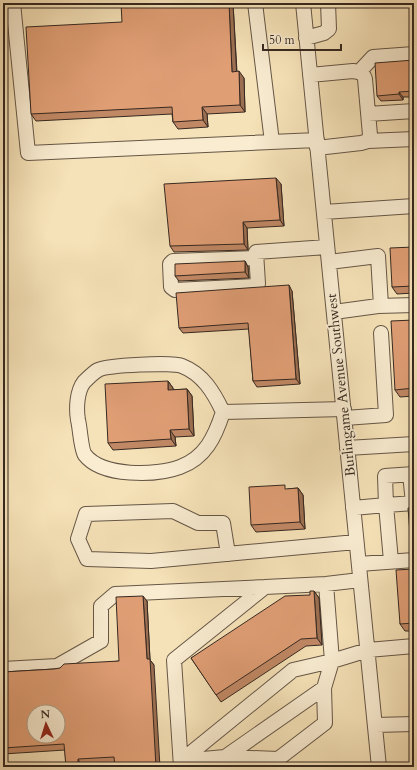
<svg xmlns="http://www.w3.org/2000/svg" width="417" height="770" viewBox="0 0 417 770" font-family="Cardo,serif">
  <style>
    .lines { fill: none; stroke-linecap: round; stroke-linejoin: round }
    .minor-casing { stroke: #655646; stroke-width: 16 }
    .minor { stroke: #f9ecd1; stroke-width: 14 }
    .wall { fill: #c18865; stroke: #352820 }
    .shaded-wall { fill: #9d6f52; stroke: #352820 }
    .building { fill: #e09e75; stroke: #352820; fill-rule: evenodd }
    .labels { text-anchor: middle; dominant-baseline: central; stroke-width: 3.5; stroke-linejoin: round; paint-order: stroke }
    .street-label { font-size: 14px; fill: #352820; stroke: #f9ecd1 }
  </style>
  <rect width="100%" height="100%" fill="#f6e2b8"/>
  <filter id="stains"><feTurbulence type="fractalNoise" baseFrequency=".005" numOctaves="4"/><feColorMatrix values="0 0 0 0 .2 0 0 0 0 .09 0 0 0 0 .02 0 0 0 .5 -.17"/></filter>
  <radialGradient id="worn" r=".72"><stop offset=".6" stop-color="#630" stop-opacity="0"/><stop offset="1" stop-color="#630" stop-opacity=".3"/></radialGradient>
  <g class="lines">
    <defs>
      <path id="minor" d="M13,3L28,153L317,140
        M255,3L272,142
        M303,3L379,767
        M306,38L324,33L329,29L328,3
        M359,72L373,57L414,54
        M310,75L353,71C359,72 363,72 365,79L370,135L368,141L361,143L317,148
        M368,114L414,111
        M368,141L414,139
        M324,212L414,206
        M256,258L173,261L170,264L171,287L175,290L256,286L258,284L256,252L327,247
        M329,262L378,256L381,306
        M334,312L378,306L414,305
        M223,412C215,437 205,458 180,467C156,476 102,477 85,455C81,450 80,427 78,420C76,408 77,391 84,382C88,378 94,372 98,370C107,365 174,362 182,366C203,374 214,393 223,412L344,409
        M345,418L386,415L381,333
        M347,448L414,444
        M410,474L413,503
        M353,508L386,505L385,476L414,474
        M228,554L223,523H198L173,511L86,514L78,539L87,559L151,561L356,542
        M391,561L386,505L414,503
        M359,564L414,560
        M3,669L57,666L101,641V606L115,594L265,587
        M324,688L325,723L278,759L225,757L324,688L332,661L326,584
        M375,725L414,724
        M181,761L293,670L332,661L368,650L414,646
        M181,761L225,757
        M181,767L174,660L265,587L326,584L360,580"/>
    </defs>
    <use href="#minor" class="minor-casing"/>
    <use href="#minor" class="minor"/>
  </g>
  <path class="wall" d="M233,3L237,72L244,78L245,112L207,114L208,127L178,129L173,122L172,114L36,121L31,114Z
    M414,60V97H403V100L381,101L377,96Z
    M281,184L284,226L247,228L248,250L174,252L170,246Z
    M414,247V293L397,294L392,287Z
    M245,261L248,267L249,278L179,281L175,276Z
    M292,291L300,384L257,387L253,381L249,329L183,333L179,328Z
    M414,320V396L400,397L395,390Z
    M168,381L173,388V390L187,389L192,396L194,436L175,437L176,446L113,450L108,443Z
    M298,488L303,495L305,529L256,532L251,525L288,489Z
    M414,508V551L411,546Z
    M414,569V631H405L400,624Z
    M314,591L319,598L322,645L306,646L221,702L191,658L310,595Z
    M147,601L150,660L154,665L115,763L81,765L82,767H66L65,750L3,754V672L54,669L119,661Z"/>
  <path class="shaded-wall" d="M229,3H233L237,79L232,72Z
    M239,71L244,78L245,112L240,105Z
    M399,92L403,97V100L399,94Z
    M202,107L207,114L208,127L203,120Z
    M276,178L281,184L284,226L280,220Z
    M243,222L247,228L248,250L244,244Z
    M245,261L248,267L249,278L245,272Z
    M289,285L292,291L300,384L296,379Z
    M168,381L173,388V397L168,390Z
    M187,389L192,396L194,436L189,429Z
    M170,430L175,437L176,446L171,439Z
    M298,488L303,495L305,529L300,522Z
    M314,591L319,598L322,645L317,638Z
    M143,596L147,601L150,660L154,665L160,767H156L147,659Z
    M78,759L82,767H78Z"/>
  <path class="building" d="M121,3H229L232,72L239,71L240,105L202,107L203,120L173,122L172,107L31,114L26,27L122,22Z
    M414,60V91L399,92V94L377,96L375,63Z
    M276,178L280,220L243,222L244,244L170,246L164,184Z
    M414,247V286L392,287L390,248Z
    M245,261V272L175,276V264Z
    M289,285L296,379L253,381L248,323L179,328L176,293Z
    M414,320V388L395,390L391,321Z
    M168,381V390L187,389L189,429L170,430L171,439L108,443L105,384Z
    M285,485V489L298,488L300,522L251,525L249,487Z
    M408,508H414V546H411Z
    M414,569V623L400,624L396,570Z
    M310,591H314L317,638L301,639L216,695L191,658L285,596L310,595Z
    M143,596L147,659H150L156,767H115L114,757L78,759V767H66L64,744L3,748V672L54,669L60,668L64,664L119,661L116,597ZM34,712H58V736H34Z"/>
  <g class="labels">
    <g class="street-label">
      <text transform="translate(341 385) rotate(-96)">Burlingame Avenue Southwest</text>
    </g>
  </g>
  <rect width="417" height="770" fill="none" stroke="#f6e2b8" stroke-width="16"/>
  <rect x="4" y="4" width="409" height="762" fill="none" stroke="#352820" stroke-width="2"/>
  <rect x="8" y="8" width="401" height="754" fill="none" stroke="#352820"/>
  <g transform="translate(46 724) rotate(356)"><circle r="19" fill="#f9ecd1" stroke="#ab9e8a"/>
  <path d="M0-3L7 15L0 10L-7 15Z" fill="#8f2418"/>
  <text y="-6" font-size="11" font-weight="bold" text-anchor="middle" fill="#352820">N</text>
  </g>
  <path d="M263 44v6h78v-6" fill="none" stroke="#352820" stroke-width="2"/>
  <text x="269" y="44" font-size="12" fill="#352820" stroke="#f9ecd1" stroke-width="3" paint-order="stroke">50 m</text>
  <rect width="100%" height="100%" filter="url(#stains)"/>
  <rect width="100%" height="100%" fill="url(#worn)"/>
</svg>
